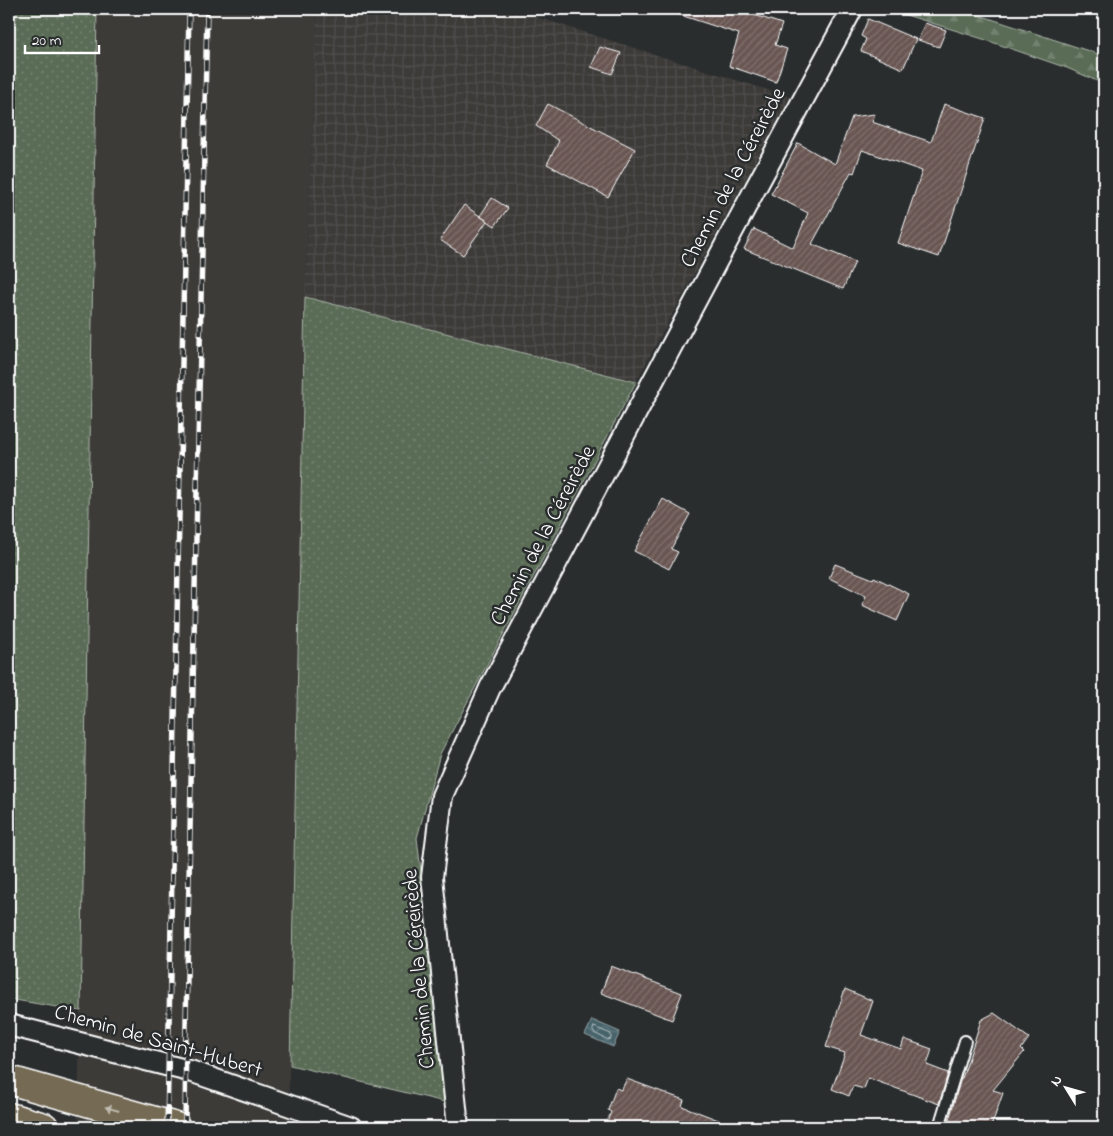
<svg xmlns="http://www.w3.org/2000/svg" width="1113" height="1136" viewBox="0 0 1113 1136" font-family="'Indie Flower',sans-serif">
  <style>
    .built { fill: #3d3a39 }
    .industrial { fill: url(#industrial-grid) }
    .grass { fill: url(#grass-dots); stroke: #acb6aa }
    .forest { fill: url(#forest-firs); stroke: #acb6aa }
    .water { fill: url(#water-waves); stroke: #91a1a6 }
    .lines { fill: none; stroke-linecap: round; stroke-linejoin: round }
    .shore { stroke: #b5c1c4; stroke-width: 1 }
    .building { fill: url(#building-hatch); stroke: #fff }
    .lane-casing { stroke: #fff; stroke-width: 14 }
    .street-casing { stroke: #fff; stroke-width: 24 }
    .primary-casing { stroke: #fff; stroke-width: 31 }
    .lane { stroke: #2a2d2e; stroke-width: 10 }
    .street { stroke: #2a2d2e; stroke-width: 20 }
    .primary { stroke: #746b52; stroke-width: 28 }
    .rail-casing { stroke: #fff; stroke-width: 5.5 }
    .rail { stroke: #2a2d2e; stroke-width: 4; stroke-dasharray: 11; stroke-linecap: butt }
    .oneway { fill: #c0bcb1 }
    .labels { text-anchor: middle; dominant-baseline: central; stroke-width: 5; stroke-linejoin: round; paint-order: stroke }
    .street-label { font-size: 22px; fill: #fff; stroke: #2a2d2e }
  </style>
  <defs>
    <pattern id="industrial-grid" width="8" height="8" patternUnits="userSpaceOnUse" patternTransform="scale(1.25)"><rect width="8" height="8" fill="#3d3a39"/><path d="M0 4h8M4 0v8" fill="none" stroke="#504e4d"/></pattern>
    <pattern id="grass-dots" width="8" height="8" patternUnits="userSpaceOnUse" patternTransform="scale(1.25)"><rect width="8" height="8" fill="#5a6c56"/><path d="M2 2h.1M6 6h.1" fill="none" stroke="#73826f" stroke-width="1.8" stroke-linecap="round"/></pattern>
    <pattern id="forest-firs" width="22" height="20" patternUnits="userSpaceOnUse" patternTransform="scale(1.25)"><rect width="22" height="20" fill="#5a6c56"/><path d="M5 1l3.5 6h-7zM16 11l3.5 6h-7z" fill="#73826f"/></pattern>
    <pattern id="water-waves" width="16" height="10" patternUnits="userSpaceOnUse" patternTransform="scale(1.25)"><rect width="16" height="10" fill="#47636b"/><path d="M0 5q4-4 8 0t8 0" fill="none" stroke="#637a81"/></pattern>
    <pattern id="building-hatch" width="6" height="6" patternUnits="userSpaceOnUse" patternTransform="scale(1.25)"><rect width="6" height="6" fill="#695753"/><path d="M-1 1l2-2M0 6l6-6M5 7l2-2" fill="none" stroke="#80706d"/></pattern>
  </defs>
  <rect width="100%" height="100%" fill="#2a2d2e"/>
  <filter id="ink" filterUnits="userSpaceOnUse"><feTurbulence type="fractalNoise" baseFrequency=".02" numOctaves="2"/><feDisplacementMap in="SourceGraphic" scale="10" xChannelSelector="R" yChannelSelector="G"/><feConvolveMatrix kernelMatrix="1 2 1 2 8 2 1 2 1" color-interpolation-filters="sRGB"/></filter>
  <g filter="url(#ink)">
    <path class="built" d="M97,9H317L305,297L288,1127H78Z"/>
    <path class="industrial" d="M317,9H511L790,97L636,382L305,297Z"/>
    <path class="grass" d="M9,9H97L81,1011L9,999Z
      M305,297L636,382L440,754L417,838L449,1103L290,1065Z"/>
    <path class="forest" d="M887,9H961L1104,56V84L1067,68L983,39Z"/>
    <path class="water" d="M592,1020L620,1032L613,1047L585,1035Z"/>
    <g class="lines">
      <path class="shore" d="M594,1027L611,1034V1039L608,1040L594,1033L593,1031Z"/>
    </g>
    <path class="building" d="M675,9H736L782,24L775,45L787,49L776,82L729,66L739,34L674,13Z
      M868,19L916,39L903,69L861,51L866,39L861,36Z
      M925,23L946,30L939,47L918,40Z
      M600,47L621,53L612,74L591,67Z
      M548,104L635,149L608,197L547,164L559,141L536,126Z
      M944,104L985,118L939,257L898,243L922,171L862,150L854,173L851,172L812,244L855,262L843,289L744,249L754,229L793,248L808,213L771,194L798,143L835,164L852,117L875,114L872,122L931,142Z
      M492,198L508,208L495,226L480,216Z
      M464,205L487,221L463,255L440,240Z
      M663,499L690,514L671,549L678,552L669,569L634,551Z
      M835,564L873,579L874,577L909,594L897,621L862,605L866,596L829,578Z
      M611,966L682,993L672,1020L601,993Z
      M845,989L873,1001L861,1035L901,1049L904,1039L932,1049L927,1065L948,1073L939,1104L868,1078L864,1089L853,1086L849,1096L832,1089L845,1053L826,1047Z
      M994,1013L1029,1038L1021,1049L1024,1052L993,1090L1003,1093L991,1127H947L961,1078H962L967,1064L981,1020Z
      M627,1079L684,1100L682,1106L734,1126L733,1127H605L611,1112L608,1110L616,1088L621,1090Z"/>
    <g class="lines">
      <defs>
        <path id="lane" d="M939,1127L965,1041"/>
        <path id="street" d="M9,1025L193,1072L351,1127
          M458,1127L432,877L442,796L490,688L754,191L852,9"/>
        <path id="primary" d="M9,1080L176,1127
          M9,1117L44,1127"/>
      </defs>
      <use href="#lane" class="lane-casing"/>
      <use href="#street" class="street-casing"/>
      <use href="#primary" class="primary-casing"/>
      <use href="#lane" class="lane"/>
      <use href="#street" class="street"/>
      <use href="#primary" class="primary"/>
      <defs>
        <path id="rail" d="M167,1127L189,9
          M185,1127L186,1024L207,9"/>
      </defs>
      <use href="#rail" class="rail-casing"/>
      <use href="#rail" class="rail"/>
    </g>
    <defs><path id="oneway-solid" d="M-6-.8H1V-3.2L6.5 0L1 3.2V.8H-6Z" transform="scale(1.25)"/></defs>
    <use class="oneway" href="#oneway-solid" transform="translate(112 1109) rotate(-164)"/>
  </g>
  <g class="labels">
    <g class="street-label">
      <text transform="translate(734 178) rotate(-62)">Chemin de la Céreirède</text>
      <text transform="translate(544 536) rotate(-62)">Chemin de la Céreirède</text>
      <text transform="translate(420 969) rotate(-95)">Chemin de la Céreirède</text>
      <text transform="translate(158 1042) rotate(16)">Chemin de Saint-Hubert</text>
    </g>
  </g>
  <rect width="1113" height="1136" fill="none" stroke="#2a2d2e" stroke-width="30"/>
  <rect x="15" y="15" width="1083" height="1106" fill="none" stroke="#fff" stroke-width="2" filter="url(#ink)"/>
  <g transform="translate(1066 1088) rotate(307)" stroke="#2a2d2e" stroke-width="4" paint-order="stroke">
  <path d="M0-4L9 19L0 12L-9 19Z" fill="#ffffff"/>
  <text y="-8" font-size="14" font-weight="bold" text-anchor="middle" fill="#ffffff">N</text>
  </g>
  <path d="M25 45v8h74v-8" fill="none" stroke="#ffffff" stroke-width="2.5"/>
  <text x="32" y="45" font-size="15" fill="#ffffff" stroke="#2a2d2e" stroke-width="4" paint-order="stroke">20 m</text>
</svg>
